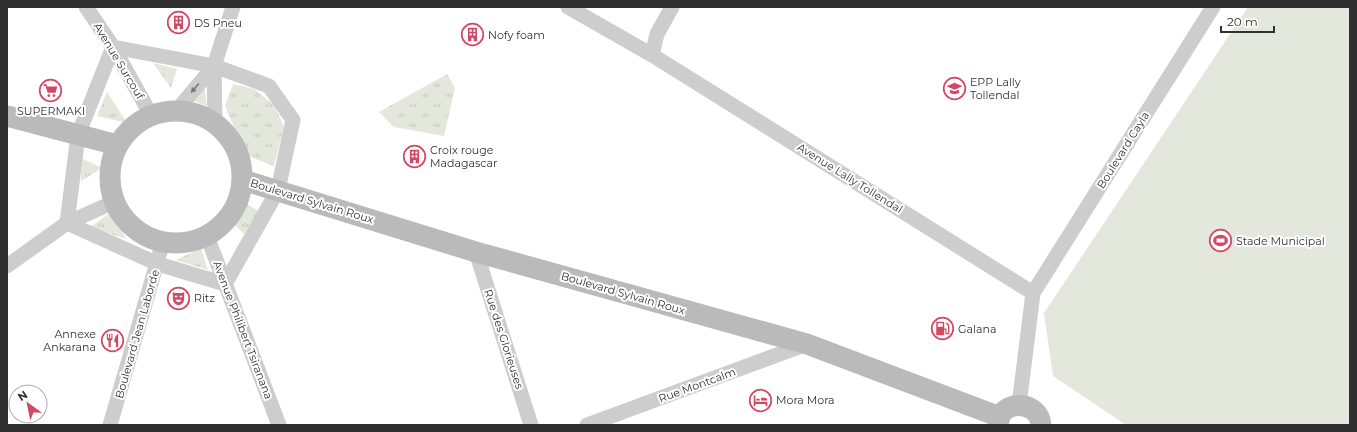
<svg xmlns="http://www.w3.org/2000/svg" width="1357" height="432" viewBox="0 0 1357 432" font-family="Montserrat,sans-serif">
  <style>
    .grass { fill: url(#grass-tufts) }
    .pitch { fill: #e4e8dc }
    .lines { fill: none; stroke-linecap: round; stroke-linejoin: round }
    .street { stroke: #cdcdcd; stroke-width: 15 }
    .secondary { stroke: #bababa; stroke-width: 21 }
    .oneway { fill: #777 }
    .labels { text-anchor: middle; dominant-baseline: central; stroke-width: 4; stroke-linejoin: round; paint-order: stroke }
    .poi-label { font-size: 11px; fill: #303030; stroke: #fff; text-anchor: start }
    .street-label { font-size: 11px; fill: #303030; stroke: #fff }
  </style>
  <defs>
    <pattern id="grass-tufts" width="24" height="20" patternUnits="userSpaceOnUse"><rect width="24" height="20" fill="#e4e8dc"/><path d="M3 7l-1-3M5 7V3M7 7l1-3M15 17l-1-3M17 17v-4M19 17l1-3" fill="none" stroke="#c4c7bd"/></pattern>
  </defs>
  <rect width="100%" height="100%" fill="#fff"/>
  <path class="grass" d="M153,63L177,69L171,88Z
    M447,74L455,88L444,136L394,127L379,112Z
    M204,82L207,106L193,101Z
    M233,84L254,89L274,105L284,127L274,166L246,155L225,106Z
    M107,92L127,123L97,116Z
    M81,158L102,168L81,181Z
    M247,204L259,211L244,234L234,224Z
    M114,210L126,239L90,227Z
    M201,248L208,270L176,260Z"/>
  <path class="pitch" d="M1248,7H1350V425H1126L1053,376L1044,313Z"/>
  <g class="lines">
    <path class="street" d="M86,7L113,47L151,115
      M568,7L652,55L1033,293
      M113,47L214,66L269,86L293,120L278,190L225,284L158,264L67,223L78,135Z
      M652,55L657,34L672,7
      M214,66L215,122
      M177,110L214,66L233,7
      M207,236L279,425
      M476,252L531,425
      M7,266L67,223L114,202
      M1019,405L1033,293L1213,7
      M110,425L163,242
      M587,425L807,344"/>
    <path class="secondary" d="M110 177a66 66 0 1 1 132 0a66 66 0 1 1-132 0Z
      M7,116L117,145
      M243,180L476,252L807,344L1000,417
      M998,425C999,399 1039,399 1041,425"/>
  </g>
  <defs><path id="oneway-solid" d="M-6-.8H1V-3.2L6.5 0L1 3.2V.8H-6Z"/></defs>
  <use class="oneway" href="#oneway-solid" transform="translate(195 88) rotate(130)"/>
  <defs>
    <symbol id="building-ring" viewBox="-11 -11 22 22"><circle r="9.5" fill="#fff" stroke="#d04965" stroke-width="1.5"/><path d="M-4-6H4V6H1V3H-1V6H-4ZM-2.5-4.3h1.7v1.8h-1.7ZM.8-4.3h1.7v1.8H.8ZM-2.5-1h1.7V.8h-1.7ZM.8-1h1.7V.8H.8Z" fill="#d04965"/></symbol>
    <symbol id="school-ring" viewBox="-11 -11 22 22"><circle r="9.5" fill="#fff" stroke="#d04965" stroke-width="1.5"/><path d="M0-5L7-2L0 1L-7-2ZM-4 1L0 2.5L4 1V4Q0 6-4 4Z" fill="#d04965"/></symbol>
    <symbol id="supermarket-ring" viewBox="-11 -11 22 22"><circle r="9.5" fill="#fff" stroke="#d04965" stroke-width="1.5"/><path d="M-6-5.5h2.5l.6 2H6L4.5 2H-2.5L-4.4-4H-6ZM-1.5 3.2a1.3 1.3 0 1 0 .1 0ZM3 3.2a1.3 1.3 0 1 0 .1 0Z" fill="#d04965"/></symbol>
    <symbol id="stadium-ring" viewBox="-11 -11 22 22"><circle r="9.5" fill="#fff" stroke="#d04965" stroke-width="1.5"/><path d="M0-5a6.5 5 0 1 0 0 10a6.5 5 0 1 0 0-10ZM-3.5-1.8h7v3.6h-7Z" fill="#d04965"/></symbol>
    <symbol id="theatre-ring" viewBox="-11 -11 22 22"><circle r="9.5" fill="#fff" stroke="#d04965" stroke-width="1.5"/><path d="M-5-5.5Q0-4 5-5.5V0Q5 5 0 6Q-5 5-5 0ZM-3.3-2.5H-1v1.5H-3.3ZM1-2.5H3.3v1.5H1ZM-2.8 1Q0 5.5 2.8 1Z" fill="#d04965"/></symbol>
    <symbol id="fuel-ring" viewBox="-11 -11 22 22"><circle r="9.5" fill="#fff" stroke="#d04965" stroke-width="1.5"/><path d="M-5.5-6h7V0h2V4h1.3V-2.5L3-4.5l.8-.8L6-3V5H2.5V1h-1V6h-7ZM-4.2-4.7v3.2H.2V-4.7Z" fill="#d04965"/></symbol>
    <symbol id="restaurant-ring" viewBox="-11 -11 22 22"><circle r="9.5" fill="#fff" stroke="#d04965" stroke-width="1.5"/><path d="M-5-6h1v4h1v-4h1v4h1v-4h1v5L-1.5 .5V6h-2V.5L-5-1ZM5-6V6H3V1.5H1.5Q1.5-4 5-6Z" fill="#d04965"/></symbol>
    <symbol id="hotel-ring" viewBox="-11 -11 22 22"><circle r="9.5" fill="#fff" stroke="#d04965" stroke-width="1.5"/><path d="M-6-4.5h1.5V1H6V5H4.5V3h-9V5H-6ZM-4 0a1.8 1.8 0 1 1 3.6 0ZM.5 0V-2.5h3Q6-2.5 6 0Z" fill="#d04965"/></symbol>
  </defs>
  <g fill-rule="evenodd">
    <use href="#building-ring" x="166" y="10" width="25" height="25"/>
    <use href="#building-ring" x="460" y="22" width="25" height="25"/>
    <use href="#school-ring" x="942" y="76" width="25" height="25"/>
    <use href="#supermarket-ring" x="38" y="78" width="25" height="25"/>
    <use href="#building-ring" x="402" y="144" width="25" height="25"/>
    <use href="#stadium-ring" x="1208" y="228" width="25" height="25"/>
    <use href="#theatre-ring" x="166" y="286" width="25" height="25"/>
    <use href="#fuel-ring" x="930" y="316" width="25" height="25"/>
    <use href="#restaurant-ring" x="100" y="328" width="25" height="25"/>
    <use href="#hotel-ring" x="748" y="388" width="25" height="25"/>
  </g>
  <g class="labels">
    <g class="poi-label">
      <text x="194" y="23">DS Pneu</text>
      <text x="488" y="35">Nofy foam</text>
      <text x="970" y="82">EPP Lally<tspan x="970" dy="13">Tollendal</tspan></text>
      <text x="51" y="111" text-anchor="middle">SUPERMAKI</text>
      <text x="430" y="150">Croix rouge<tspan x="430" dy="13">Madagascar</tspan></text>
      <text x="1236" y="241">Stade Municipal</text>
      <text x="194" y="298">Ritz</text>
      <text x="958" y="329">Galana</text>
      <text x="96" y="334" text-anchor="end">Annexe<tspan x="96" dy="13">Ankarana</tspan></text>
      <text x="776" y="400">Mora Mora</text>
    </g>
    <g class="street-label">
      <text transform="translate(119 61) rotate(59)">Avenue Surcouf</text>
      <text transform="translate(1123 150) rotate(-58)">Boulevard Cayla</text>
      <text transform="translate(850 178) rotate(32)">Avenue Lally Tollendal</text>
      <text transform="translate(312 201) rotate(17)">Boulevard Sylvain Roux</text>
      <text transform="translate(623 293) rotate(16)">Boulevard Sylvain Roux</text>
      <text transform="translate(243 330) rotate(69)">Avenue Philibert Tsiranana</text>
      <text transform="translate(137 334) rotate(-74)">Boulevard Jean Laborde</text>
      <text transform="translate(504 339) rotate(72)">Rue des Glorieuses</text>
      <text transform="translate(697 385) rotate(-20)">Rue Montcalm</text>
    </g>
  </g>
  <rect width="1357" height="432" fill="none" stroke="#303030" stroke-width="16"/>
  <g transform="translate(28 404) rotate(327)"><circle r="19" fill="#ffffff" stroke="#acacac"/>
  <path d="M0-3L7 15L0 10L-7 15Z" fill="#d04965"/>
  <text y="-6" font-size="11" font-weight="bold" text-anchor="middle" fill="#303030">N</text>
  </g>
  <path d="M1221 26v6h53v-6" fill="none" stroke="#303030" stroke-width="2"/>
  <text x="1227" y="26" font-size="12" fill="#303030" stroke="#ffffff" stroke-width="3" paint-order="stroke">20 m</text>
</svg>
